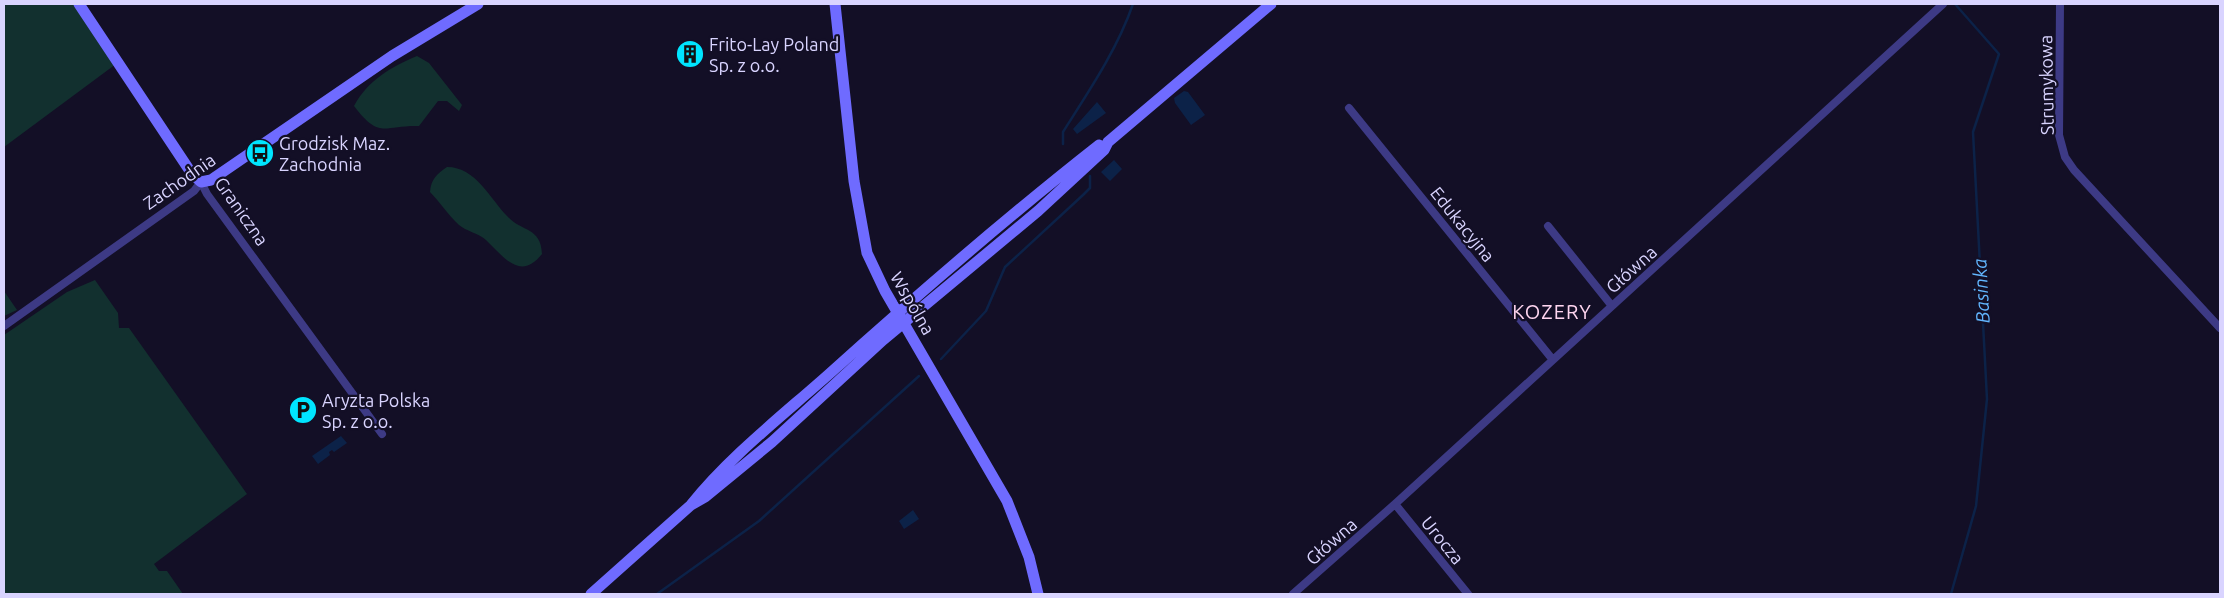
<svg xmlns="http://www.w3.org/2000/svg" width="2224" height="598" viewBox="0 0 2224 598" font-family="Ubuntu,sans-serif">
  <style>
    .green { fill: #12302f }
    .water { fill: #0c2248 }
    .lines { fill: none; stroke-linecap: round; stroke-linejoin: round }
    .stream { stroke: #0c2248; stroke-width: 2.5 }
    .street { stroke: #3d3a85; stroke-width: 8 }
    .secondary { stroke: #6f6bff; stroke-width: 11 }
    .labels { text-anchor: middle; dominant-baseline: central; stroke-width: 4.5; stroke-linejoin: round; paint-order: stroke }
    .poi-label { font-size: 18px; fill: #d9d4ff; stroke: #130f26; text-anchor: start }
    .street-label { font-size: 18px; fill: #d9d4ff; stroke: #130f26 }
    .water-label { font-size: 19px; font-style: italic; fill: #62b6ff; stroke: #130f26 }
    .quarter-label { font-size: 20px; letter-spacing: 1px; fill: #ffd6f0; stroke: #130f26 }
  </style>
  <rect width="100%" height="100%" fill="#130f26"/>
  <path class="green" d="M4,4H74L116,64L4,147Z
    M417,56L429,63L462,105L459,111L447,101H438L419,126C383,125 380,140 354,106C368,80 391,67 417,56Z
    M447,167C476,167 490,199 508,217C522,232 541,227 542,254C520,282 503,256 486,240C478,233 466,231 459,225C448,215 440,202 430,192C431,179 437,174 447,167Z
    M95,280L118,313L119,328H129L247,494L154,564L159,571H167L183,594H4V335L67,292Z
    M4,291L17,310L4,316Z"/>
  <path class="water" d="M1184,91L1188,92L1205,115L1191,125L1175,103L1174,98Z
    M1097,102L1106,113L1077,134L1073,129Z
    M1114,160L1122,169L1110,181L1101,172Z
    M341,436L347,443L334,452L332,450L329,452L330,455L318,464L312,456Z
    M913,510L919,519L904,529L899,521Z"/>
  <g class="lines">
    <path class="stream" d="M1063,144V132C1089,91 1117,50 1133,4
      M941,359L986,311L1005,267L1083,195L1090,188V176
      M657,594L759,521L919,376
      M1951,594L1976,506L1987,399L1973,132L1999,54L1955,4"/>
    <path class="street" d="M2060,4L2059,135L2065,157L2074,170L2220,328
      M1349,108L1553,360
      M201,182L207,194L382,434
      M1548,226L1612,306
      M4,326L194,191L201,182
      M1395,504L1468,594
      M1293,594L1395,504L1943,4"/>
    <path class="secondary" d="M79,4L192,174L201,182L211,180L392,56L478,4
      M835,4L854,181L867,253L885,291L1007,501L1029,557L1038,594
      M691,505L705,497L772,442L883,340L1038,211L1104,150L1108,142L1271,4
      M591,594L691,505C728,458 783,415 828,375C916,296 1006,218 1099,145"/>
  </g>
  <defs>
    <symbol id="building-disc" viewBox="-11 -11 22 22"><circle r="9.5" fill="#00e5ff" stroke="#130f26"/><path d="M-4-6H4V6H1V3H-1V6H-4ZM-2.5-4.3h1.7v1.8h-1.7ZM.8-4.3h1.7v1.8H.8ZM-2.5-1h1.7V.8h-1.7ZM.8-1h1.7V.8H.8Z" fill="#111"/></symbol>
    <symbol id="bus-disc" viewBox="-11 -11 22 22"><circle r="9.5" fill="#00e5ff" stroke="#130f26"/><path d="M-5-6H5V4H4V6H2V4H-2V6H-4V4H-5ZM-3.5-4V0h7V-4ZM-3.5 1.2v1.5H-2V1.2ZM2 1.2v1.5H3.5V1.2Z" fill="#111"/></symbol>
    <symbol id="parking-disc" viewBox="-11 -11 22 22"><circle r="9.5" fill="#00e5ff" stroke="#130f26"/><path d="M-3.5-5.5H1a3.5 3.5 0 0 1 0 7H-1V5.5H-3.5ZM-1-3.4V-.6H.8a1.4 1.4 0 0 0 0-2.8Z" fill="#111"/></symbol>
  </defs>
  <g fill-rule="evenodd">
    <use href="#building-disc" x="674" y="38" width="32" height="32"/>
    <use href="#bus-disc" x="244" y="137" width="32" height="32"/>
    <use href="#parking-disc" x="287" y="394" width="32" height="32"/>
  </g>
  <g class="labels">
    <g class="poi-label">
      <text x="709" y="44">Frito-Lay Poland<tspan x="709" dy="21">Sp. z o.o.</tspan></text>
      <text x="279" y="143">Grodzisk Maz.<tspan x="279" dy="21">Zachodnia</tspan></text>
      <text x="322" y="400">Aryzta Polska<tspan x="322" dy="21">Sp. z o.o.</tspan></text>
    </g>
    <g class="street-label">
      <text transform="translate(2046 85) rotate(-91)">Strumykowa</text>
      <text transform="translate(179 181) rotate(-35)">Zachodnia</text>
      <text transform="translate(242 211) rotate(55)">Graniczna</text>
      <text transform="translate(1463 224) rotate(51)">Edukacyjna</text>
      <text transform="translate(1631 269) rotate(-42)">Główna</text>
      <text transform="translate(913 303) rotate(60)">Wspólna</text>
      <text transform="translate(1443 540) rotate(51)">Urocza</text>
      <text transform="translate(1331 541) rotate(-41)">Główna</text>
    </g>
    <g class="water-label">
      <text transform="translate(1981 291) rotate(-93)">Basinka</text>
    </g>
    <g class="quarter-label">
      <text x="1552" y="311">KOZERY</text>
    </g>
  </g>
  <rect width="2224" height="598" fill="none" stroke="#d9d4ff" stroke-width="10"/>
</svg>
